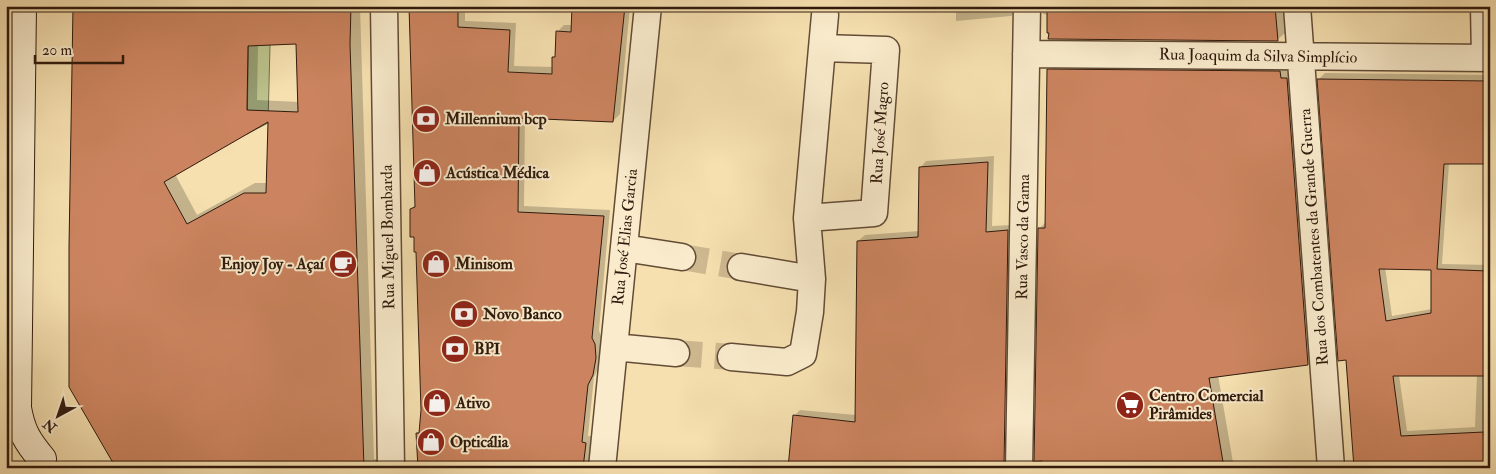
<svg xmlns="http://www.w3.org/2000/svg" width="1496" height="474" viewBox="0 0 1496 474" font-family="'IM FELL Double Pica',serif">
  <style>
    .green { fill: #bbc28c; stroke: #766e4c }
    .shadow { fill: #0003; fill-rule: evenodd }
    .building { fill: #cb845f; stroke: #301a0d; fill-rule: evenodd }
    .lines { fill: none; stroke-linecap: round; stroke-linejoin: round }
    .street-tunnel { stroke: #ceb88f; stroke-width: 26; stroke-dasharray: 26 13; stroke-linecap: butt }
    .street-casing { stroke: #624c36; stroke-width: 29 }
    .secondary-casing { stroke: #301a0d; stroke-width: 30 }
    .street { stroke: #f9ebcc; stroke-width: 26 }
    .secondary { stroke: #f9ebcc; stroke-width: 28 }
    .labels { text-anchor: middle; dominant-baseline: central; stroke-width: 4; stroke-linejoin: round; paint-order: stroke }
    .street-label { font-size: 16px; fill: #301a0d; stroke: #f9ebcc }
    .poi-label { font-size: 16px; font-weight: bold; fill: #301a0d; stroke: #f9ebcc; text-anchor: start }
  </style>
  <rect width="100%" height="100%" fill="#f6e0b0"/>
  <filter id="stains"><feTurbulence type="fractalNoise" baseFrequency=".004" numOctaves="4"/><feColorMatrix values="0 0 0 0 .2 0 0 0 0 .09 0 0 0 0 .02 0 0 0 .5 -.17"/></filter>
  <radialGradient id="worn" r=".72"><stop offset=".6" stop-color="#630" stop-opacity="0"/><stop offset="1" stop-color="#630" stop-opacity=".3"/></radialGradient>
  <path class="green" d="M249,6H271L268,123L247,134Z"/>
  <path class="shadow" d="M74,6H360L374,459H379V468H117ZM297,43L299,102L257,100L258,44ZM269,120L267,183H255L197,215L175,174Z
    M411,6H465V21L516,23L514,66L554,67V58L557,55V32L564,25H572L573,6H630L620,114L613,121L525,117L524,206L610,210L599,330L601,337L603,351L599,367L594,377L588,436H592L589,468H419L417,433L420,431L422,410L417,250L411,209L416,204Z
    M956,6H1019V9L1011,16L956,21Z
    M1042,6H1283L1285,33L1277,40L1043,14Z
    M1057,61L1288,63L1316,355L1308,364L1218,375L1234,468H1043L1039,229L1046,222L1049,70Z
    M1325,73L1490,75V163H1449L1442,264L1490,265V466L1355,468L1347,359L1319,79ZM1385,267L1432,268V309L1392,316ZM1477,374L1475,427L1407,431L1399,375Z
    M994,156L992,226L1014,225L1011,375L1005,381L1004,468H789L794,416L800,410L856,415L858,241L865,235L919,231L920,168L926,161Z"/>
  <path class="building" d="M73,6H351L350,44L364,468H116L69,387V247ZM296,44L298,112L247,110L248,46ZM268,122L266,193H244L187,224L164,182Z
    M409,6H458V27L510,30L508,72L552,74V57H555L556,31L571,32L572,6H625L613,122L519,118L518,212L604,216L592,338L595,344L596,358L593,375L588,385L582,442L586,443L583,468H418L416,433H419L421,410L416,252H414V237H410V209L415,207Z
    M1047,6H1275L1278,41L1048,39L1049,33H1047Z
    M1047,69L1280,71L1281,78H1287L1308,365L1209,378L1224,468H1042V461L1034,462L1038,228H1045Z
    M1317,79L1490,81V164H1444L1437,269L1488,271L1487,318H1485L1487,376H1393L1401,436L1484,432V437H1488L1487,467L1354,468L1346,360L1338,361ZM1379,269L1431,270V313L1386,321Z
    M988,162L986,232L1008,230L1004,466L986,468H788L793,415L855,422L857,241L918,237L919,167Z"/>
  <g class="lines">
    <path class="street-tunnel" d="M682,257L741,267
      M676,353L731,357"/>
    <defs>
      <path id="street" d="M384,6L391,468
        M1297,6L1331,468
        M1484,6L1485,58
        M822,48L886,50L874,213L807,218Z
        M822,48L825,15
        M1026,54L1490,58
        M624,248L682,257
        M741,267L812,279
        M614,347L676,353
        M731,357L787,362L803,354L810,312L812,279L807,218
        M602,468L648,6
        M1019,468L1027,6"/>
      <path id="secondary" d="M22,6L17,408C21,431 27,441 42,459"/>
    </defs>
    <use href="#street" class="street-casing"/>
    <use href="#secondary" class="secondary-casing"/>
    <use href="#street" class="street"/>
    <use href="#secondary" class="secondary"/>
  </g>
  <defs>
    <symbol id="bank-disc" viewBox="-11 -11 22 22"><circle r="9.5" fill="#8f2418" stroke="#f9ebcc"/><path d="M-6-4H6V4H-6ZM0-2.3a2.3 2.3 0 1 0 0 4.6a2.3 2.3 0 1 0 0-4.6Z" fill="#fff"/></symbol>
    <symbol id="shop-disc" viewBox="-11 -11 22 22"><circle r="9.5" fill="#8f2418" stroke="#f9ebcc"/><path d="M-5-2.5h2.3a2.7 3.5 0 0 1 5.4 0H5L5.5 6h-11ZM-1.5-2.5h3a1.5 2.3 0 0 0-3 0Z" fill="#fff"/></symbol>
    <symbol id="cafe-disc" viewBox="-11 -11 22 22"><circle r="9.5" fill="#8f2418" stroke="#f9ebcc"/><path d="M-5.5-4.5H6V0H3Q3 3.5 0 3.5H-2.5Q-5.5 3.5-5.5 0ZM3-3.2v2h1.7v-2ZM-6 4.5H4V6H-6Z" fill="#fff"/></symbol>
    <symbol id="supermarket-disc" viewBox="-11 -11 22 22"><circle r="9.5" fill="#8f2418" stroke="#f9ebcc"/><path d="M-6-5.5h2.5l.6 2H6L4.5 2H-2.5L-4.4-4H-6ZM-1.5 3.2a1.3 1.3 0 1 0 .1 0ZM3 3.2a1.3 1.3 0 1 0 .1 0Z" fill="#fff"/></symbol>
  </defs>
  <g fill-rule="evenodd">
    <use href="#bank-disc" x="410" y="103" width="32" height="32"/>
    <use href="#shop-disc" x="411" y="157" width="32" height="32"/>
    <use href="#cafe-disc" x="327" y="248" width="32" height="32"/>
    <use href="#shop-disc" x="420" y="248" width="32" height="32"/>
    <use href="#bank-disc" x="448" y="298" width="32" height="32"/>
    <use href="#bank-disc" x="439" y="333" width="32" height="32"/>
    <use href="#shop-disc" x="421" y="387" width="32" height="32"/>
    <use href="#supermarket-disc" x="1114" y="389" width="32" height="32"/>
    <use href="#shop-disc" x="415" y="426" width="32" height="32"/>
  </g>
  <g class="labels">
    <g class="street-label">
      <text transform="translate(1258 56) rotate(1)">Rua Joaquim da Silva Simplício</text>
      <text transform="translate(880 133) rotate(-86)">Rua José Magro</text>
      <text transform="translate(388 237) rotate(-91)">Rua Miguel Bombarda</text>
      <text transform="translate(625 237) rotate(-84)">Rua José Elias Garcia</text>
      <text transform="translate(1023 237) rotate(-89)">Rua Vasco da Gama</text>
      <text transform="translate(1314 237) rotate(-94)">Rua dos Combatentes da Grande Guerra</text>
    </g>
    <g class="poi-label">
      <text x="445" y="119">Millennium bcp</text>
      <text x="446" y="173">Acústica Médica</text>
      <text x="324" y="264" text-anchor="end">Enjoy Joy - Açaí</text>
      <text x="455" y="264">Minisom</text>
      <text x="483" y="314">Novo Banco</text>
      <text x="474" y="349">BPI</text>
      <text x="1149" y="396">Centro Comercial<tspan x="1149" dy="18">Pirâmides</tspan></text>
      <text x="456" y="403">Ativo</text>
      <text x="450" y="442">Opticália</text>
    </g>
  </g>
  <rect width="1496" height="474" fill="none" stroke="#f6e0b0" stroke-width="25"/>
  <rect x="8" y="8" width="1481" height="459" fill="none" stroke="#301a0d" stroke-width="2.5"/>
  <rect x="12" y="12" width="1471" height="449" fill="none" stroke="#301a0d"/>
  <g transform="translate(58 416) rotate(220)" stroke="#f9ebcc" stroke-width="4" paint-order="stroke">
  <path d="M0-4L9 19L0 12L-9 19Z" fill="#301a0d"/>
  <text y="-8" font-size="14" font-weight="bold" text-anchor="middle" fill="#301a0d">N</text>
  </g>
  <path d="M35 55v8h88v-8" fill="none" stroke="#301a0d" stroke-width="2.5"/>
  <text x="42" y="55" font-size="15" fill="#301a0d" stroke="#f9ebcc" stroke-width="4" paint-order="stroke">20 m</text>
  <rect width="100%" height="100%" filter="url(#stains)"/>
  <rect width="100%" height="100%" fill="url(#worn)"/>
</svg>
